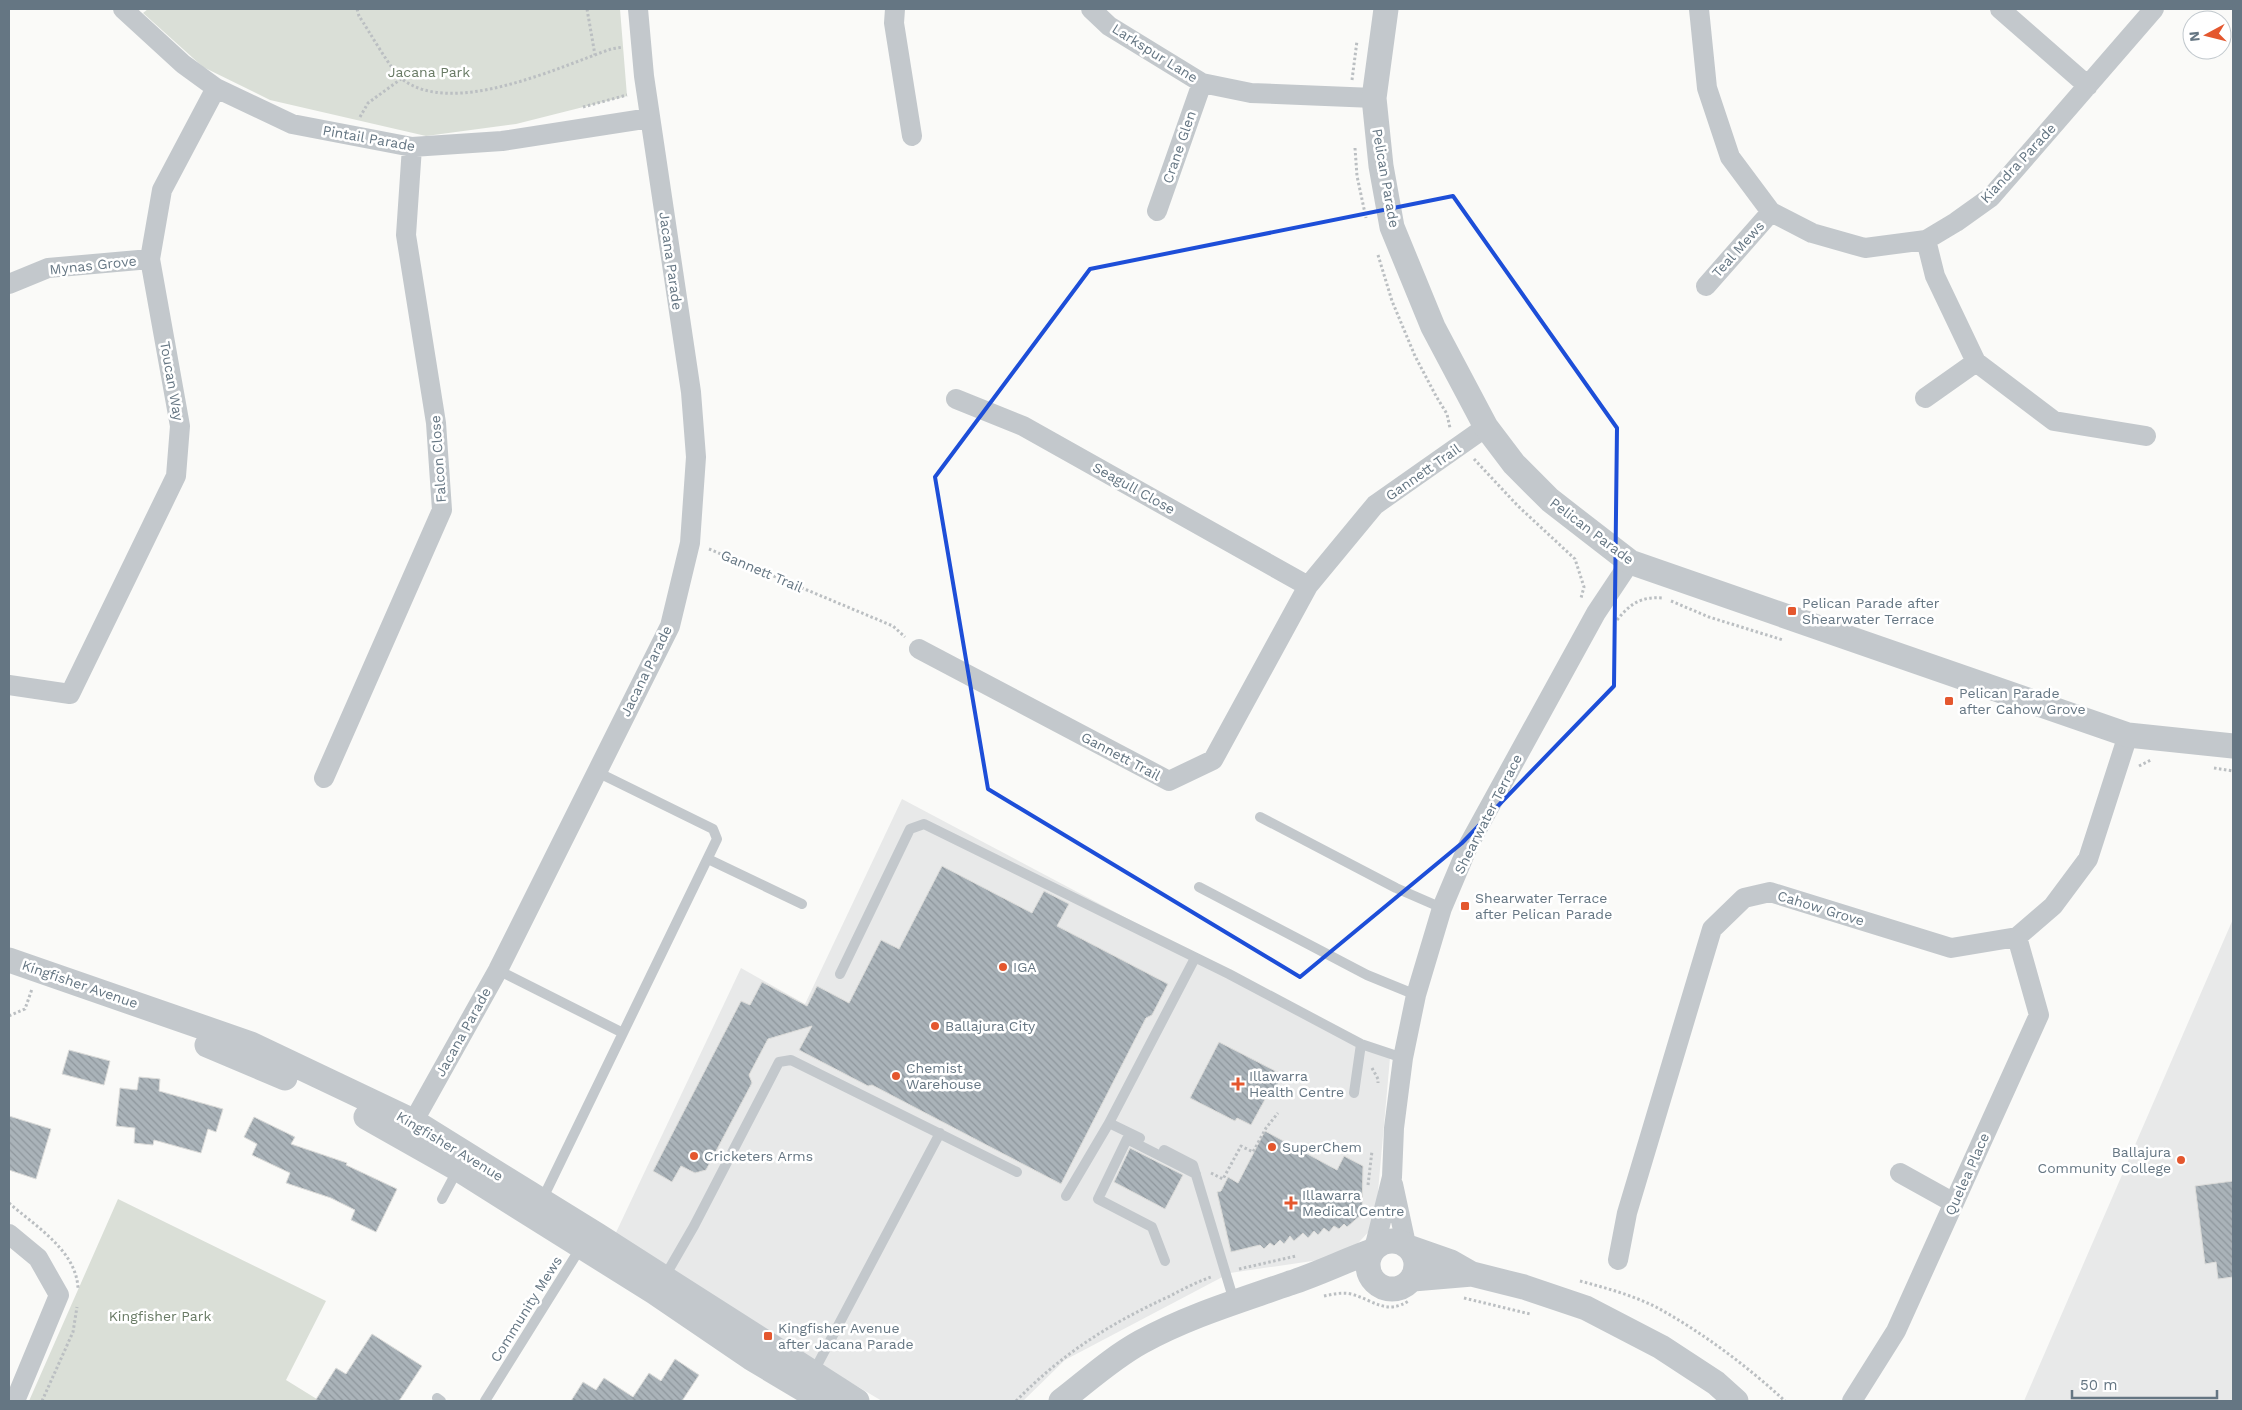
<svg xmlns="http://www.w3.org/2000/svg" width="2242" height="1410" viewBox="0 0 2242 1410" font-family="'Work Sans',sans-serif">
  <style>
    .built { fill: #e8e9e9 }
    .green { fill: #dadfd7 }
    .building { fill: url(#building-back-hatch); stroke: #dcdcda }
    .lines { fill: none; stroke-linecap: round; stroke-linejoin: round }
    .path { stroke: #bbbfc2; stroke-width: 3; stroke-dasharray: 2.5 2.5; stroke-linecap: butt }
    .service { stroke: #c3c8cc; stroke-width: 10 }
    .minor { stroke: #c3c8cc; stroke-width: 20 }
    .tertiary { stroke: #c3c8cc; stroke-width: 25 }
    .marked { fill: none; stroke: #1d4ed8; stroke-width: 4; stroke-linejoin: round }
    .poi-dot { fill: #e4572e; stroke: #fff; stroke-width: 2 }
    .labels { text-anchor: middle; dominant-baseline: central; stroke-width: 5; stroke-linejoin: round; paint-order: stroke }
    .street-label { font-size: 14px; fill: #657683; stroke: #fff }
    .park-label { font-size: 14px; fill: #687a64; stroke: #fff }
    .poi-label { font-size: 14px; fill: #657683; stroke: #fff; text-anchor: start }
  </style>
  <defs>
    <pattern id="building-back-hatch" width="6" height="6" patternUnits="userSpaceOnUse" patternTransform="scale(1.25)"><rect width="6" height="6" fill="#aab3b9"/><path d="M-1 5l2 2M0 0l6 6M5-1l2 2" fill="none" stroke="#8e969c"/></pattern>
  </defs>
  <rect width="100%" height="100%" fill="#fafaf8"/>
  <path class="built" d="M902,799L1390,1058L1375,1225L1346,1256L1230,1273L1065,1360L1023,1401H882L612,1241L741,968L805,1004Z
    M2233,919V1401H2024Z"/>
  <path class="green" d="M148,9H620L627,96L516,124L426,136L270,100L203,67L143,13Z
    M118,1199L326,1301L286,1380L320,1401H29Z"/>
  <path class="building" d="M942,866L1032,913L1044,891L1069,904L1057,926L1168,984L1152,1015L1146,1018L1061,1184L872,1085L868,1086L799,1050L812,1026L768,1039L749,1075L752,1083L706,1170L695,1173L681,1166L672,1182L653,1171L741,1001L750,1005L762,982L807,1006L817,986L849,1003L881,940L899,949Z
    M1219,1042L1283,1075L1272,1096L1268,1094L1251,1125L1237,1118L1235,1121L1190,1098Z
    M69,1050L110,1061L104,1085L62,1074Z
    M139,1077L160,1079L159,1091L223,1109L216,1132L208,1129L201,1153L154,1140L153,1145L134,1143L135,1128L116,1126L120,1088L137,1090Z
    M9,1116L51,1129L36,1179L9,1170Z
    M254,1117L295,1137L291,1144L347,1163L346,1165L397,1189L376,1232L351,1220L355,1210L331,1198L286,1183L290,1173L252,1155L257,1144L244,1137Z
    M1265,1131L1337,1170L1344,1156L1363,1166L1362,1214L1347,1227L1344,1224L1339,1229L1334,1226L1329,1232L1324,1228L1318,1235L1314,1231L1308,1238L1303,1233L1294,1241L1290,1236L1284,1244L1280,1240L1274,1246L1270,1243L1264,1249L1260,1245L1231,1252L1217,1192L1221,1191L1228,1177L1238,1183Z
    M1130,1148L1183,1175L1165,1209L1114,1182Z
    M2233,1181V1277L2218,1279L2216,1262L2205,1264L2195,1186Z
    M372,1334L422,1366L399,1401H315L336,1368L346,1374Z
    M675,1359L699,1375L682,1401H571L583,1382L596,1390L604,1378L633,1397L649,1373L661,1381Z"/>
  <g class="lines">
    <path class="path" d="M357,9L359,16C368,29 392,72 402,79C452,118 559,67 611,49L623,47
      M587,9L595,55
      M1352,80L1357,41
      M583,107L627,95
      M360,117L368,103L401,79
      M1355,148L1357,176L1366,218
      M1378,255L1392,301L1415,356L1436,396L1447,414L1450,428
      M1474,459L1518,506L1575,559L1584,587L1581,598
      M709,549L893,626L905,637
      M1671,601L1709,617L1783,640
      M1617,620C1630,604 1641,596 1663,598
      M2139,766L2151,760
      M2214,768L2233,771
      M9,1016L25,1009L32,989
      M1372,1068L1378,1079V1083
      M1211,1173L1223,1179L1241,1146L1253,1152L1266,1128L1278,1113
      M1368,1185L1372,1151
      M9,1203C35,1226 76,1250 78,1288
      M1239,1269L1296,1256
      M1580,1281C1606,1288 1632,1295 1656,1307C1702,1332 1747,1366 1785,1401
      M1324,1296C1333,1294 1342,1292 1351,1294C1374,1300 1386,1316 1410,1300
      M1464,1298L1530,1314
      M42,1401L73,1332L77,1307
      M1016,1401C1063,1353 1109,1324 1170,1296C1183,1289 1197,1282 1211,1277"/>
    <path class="service" d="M1260,817L1396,888L1442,908
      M708,859L802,904
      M1199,887L1367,975L1416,995
      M498,970L623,1033
      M840,974L910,829L924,824L1229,974L1361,1044L1403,1058
      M1354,1093L1361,1044
      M1109,1123L1140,1138
      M1164,1150L1193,1165L1234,1301
      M1066,1196L1109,1123L1195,958
      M442,1199L458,1169
      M542,1200L717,839L713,829L597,772
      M1165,1261L1152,1227L1098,1199L1127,1139L1196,1174
      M664,1278L694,1226L779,1062L791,1060L1017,1172
      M813,1373L940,1133
      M437,1398L441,1401
      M485,1401L581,1247"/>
    <path class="minor" d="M123,9L183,64L216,88L292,124L412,147L502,141L650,118
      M895,9L894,23L912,136
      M1091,9L1109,26L1202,83L1251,93L1374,98
      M1699,9L1707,88L1730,157L1771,212L1812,233L1865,248L1926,240L1956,222L1991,197L2154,9
      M2000,9L2088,86
      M1157,211L1202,83
      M1926,240L1935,276L1976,362L2054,421L2146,436
      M9,284L48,268L150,259
      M1706,286L1771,212
      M1925,398L1976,362
      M956,399L1023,426L1308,586
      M919,649L1169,781L1213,760L1308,586L1375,505L1486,427
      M9,685L70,694L176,476L180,426L150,259L162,190L216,88
      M324,778L442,510L436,423L406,235L412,147
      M407,1133L498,970L670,626L690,543L696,457L691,392L644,76L638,9
      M1900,1173L1954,1203
      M1393,1184L1406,1244
      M9,1234L38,1258L59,1295L15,1401
      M1374,1249L1392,1177L1394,1128L1403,1058L1416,995L1442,908L1469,844L1596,613L1630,562
      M1618,1260L1627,1213L1712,929L1744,898L1770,892L1951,948L2017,937L2053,906L2088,859L2128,735
      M1852,1401L1896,1331L2039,1015L2017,937"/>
    <path class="tertiary" d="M1386,9L1374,98L1381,166L1392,227L1433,327L1486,427L1514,464L1550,500L1630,562L2128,735L2233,746
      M9,960L251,1044L413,1121L597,1235L857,1401
      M207,1045L285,1078
      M366,1117L458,1169L654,1292L751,1358L823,1401
      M1368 1265a24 24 0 1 1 48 0a24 24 0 1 1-48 0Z
      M1411,1248L1451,1262L1472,1274L1524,1287L1586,1308L1661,1347L1716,1383L1736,1401
      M1413,1279L1472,1274
      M1061,1401C1087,1381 1112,1358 1141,1342C1188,1316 1239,1301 1290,1283C1318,1274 1344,1261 1372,1251"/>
  </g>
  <path class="marked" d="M1453,196L1617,428L1614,686L1462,843L1300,977L988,789L935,477L1090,269Z"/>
  <g class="poi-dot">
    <rect x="1787" y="606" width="10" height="10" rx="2.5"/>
    <rect x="1944" y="696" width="10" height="10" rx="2.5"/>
    <rect x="1460" y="901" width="10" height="10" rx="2.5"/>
    <circle cx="1003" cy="967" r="5"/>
    <circle cx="935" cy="1026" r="5"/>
    <circle cx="896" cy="1076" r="5"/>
    <path d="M1235.5 1076.5h5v5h5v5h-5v5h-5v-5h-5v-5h5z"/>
    <circle cx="1272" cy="1147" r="5"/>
    <circle cx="694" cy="1156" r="5"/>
    <circle cx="2181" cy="1160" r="5"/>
    <path d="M1288.5 1195.5h5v5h5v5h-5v5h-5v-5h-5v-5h5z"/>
    <rect x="763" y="1331" width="10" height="10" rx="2.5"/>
  </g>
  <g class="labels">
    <g class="street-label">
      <text transform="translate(1155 53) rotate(32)">Larkspur Lane</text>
      <text transform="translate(369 138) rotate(10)">Pintail Parade</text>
      <text transform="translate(1179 147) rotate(-71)">Crane Glen</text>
      <text transform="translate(2018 163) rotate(-47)">Kiandra Parade</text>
      <text transform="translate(1386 178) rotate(80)">Pelican Parade</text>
      <text transform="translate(1738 249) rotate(-48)">Teal Mews</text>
      <text transform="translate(671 261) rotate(82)">Jacana Parade</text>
      <text transform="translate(93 265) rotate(-6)">Mynas Grove</text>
      <text transform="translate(172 381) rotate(80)">Toucan Way</text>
      <text transform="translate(438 459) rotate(-94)">Falcon Close</text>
      <text transform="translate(1423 472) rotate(-35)">Gannett Trail</text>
      <text transform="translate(1134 488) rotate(29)">Seagull Close</text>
      <text transform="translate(1592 531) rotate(37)">Pelican Parade</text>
      <text transform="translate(762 571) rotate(23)">Gannett Trail</text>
      <text transform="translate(646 671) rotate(-64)">Jacana Parade</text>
      <text transform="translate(1121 756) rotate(28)">Gannett Trail</text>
      <text transform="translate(1488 814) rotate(-63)">Shearwater Terrace</text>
      <text transform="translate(1821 908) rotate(17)">Cahow Grove</text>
      <text transform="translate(80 984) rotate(19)">Kingfisher Avenue</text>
      <text transform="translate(463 1032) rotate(-61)">Jacana Parade</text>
      <text transform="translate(450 1146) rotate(31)">Kingfisher Avenue</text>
      <text transform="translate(1967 1174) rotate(-66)">Quelea Place</text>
      <text transform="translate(526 1309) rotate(-58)">Community Mews</text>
    </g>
    <g class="park-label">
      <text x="429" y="72">Jacana Park</text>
      <text x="160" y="1316">Kingfisher Park</text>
    </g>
    <g class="poi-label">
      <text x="1802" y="603">Pelican Parade after<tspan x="1802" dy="16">Shearwater Terrace</tspan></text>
      <text x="1959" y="693">Pelican Parade<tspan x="1959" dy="16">after Cahow Grove</tspan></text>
      <text x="1475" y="898">Shearwater Terrace<tspan x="1475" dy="16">after Pelican Parade</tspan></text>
      <text x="1013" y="967">IGA</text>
      <text x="945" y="1026">Ballajura City</text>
      <text x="906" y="1068">Chemist<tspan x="906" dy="16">Warehouse</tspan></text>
      <text x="1249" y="1076">Illawarra<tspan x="1249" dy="16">Health Centre</tspan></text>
      <text x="1282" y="1147">SuperChem</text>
      <text x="2171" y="1152" text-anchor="end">Ballajura<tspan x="2171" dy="16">Community College</tspan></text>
      <text x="704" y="1156">Cricketers Arms</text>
      <text x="1302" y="1195">Illawarra<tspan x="1302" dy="16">Medical Centre</tspan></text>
      <text x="778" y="1328">Kingfisher Avenue<tspan x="778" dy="16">after Jacana Parade</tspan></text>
    </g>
  </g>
  <rect width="2242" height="1410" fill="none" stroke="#657683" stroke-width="20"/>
  <g transform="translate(2207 35) rotate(263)"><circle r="24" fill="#ffffff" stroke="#c1c8cd"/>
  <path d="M0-4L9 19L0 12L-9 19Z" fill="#e4572e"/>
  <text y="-8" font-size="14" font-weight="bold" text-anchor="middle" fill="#657683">N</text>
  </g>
  <path d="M2072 1390v8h145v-8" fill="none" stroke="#657683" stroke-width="2.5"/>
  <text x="2080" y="1390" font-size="15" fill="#657683" stroke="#ffffff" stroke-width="4" paint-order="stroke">50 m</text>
</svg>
